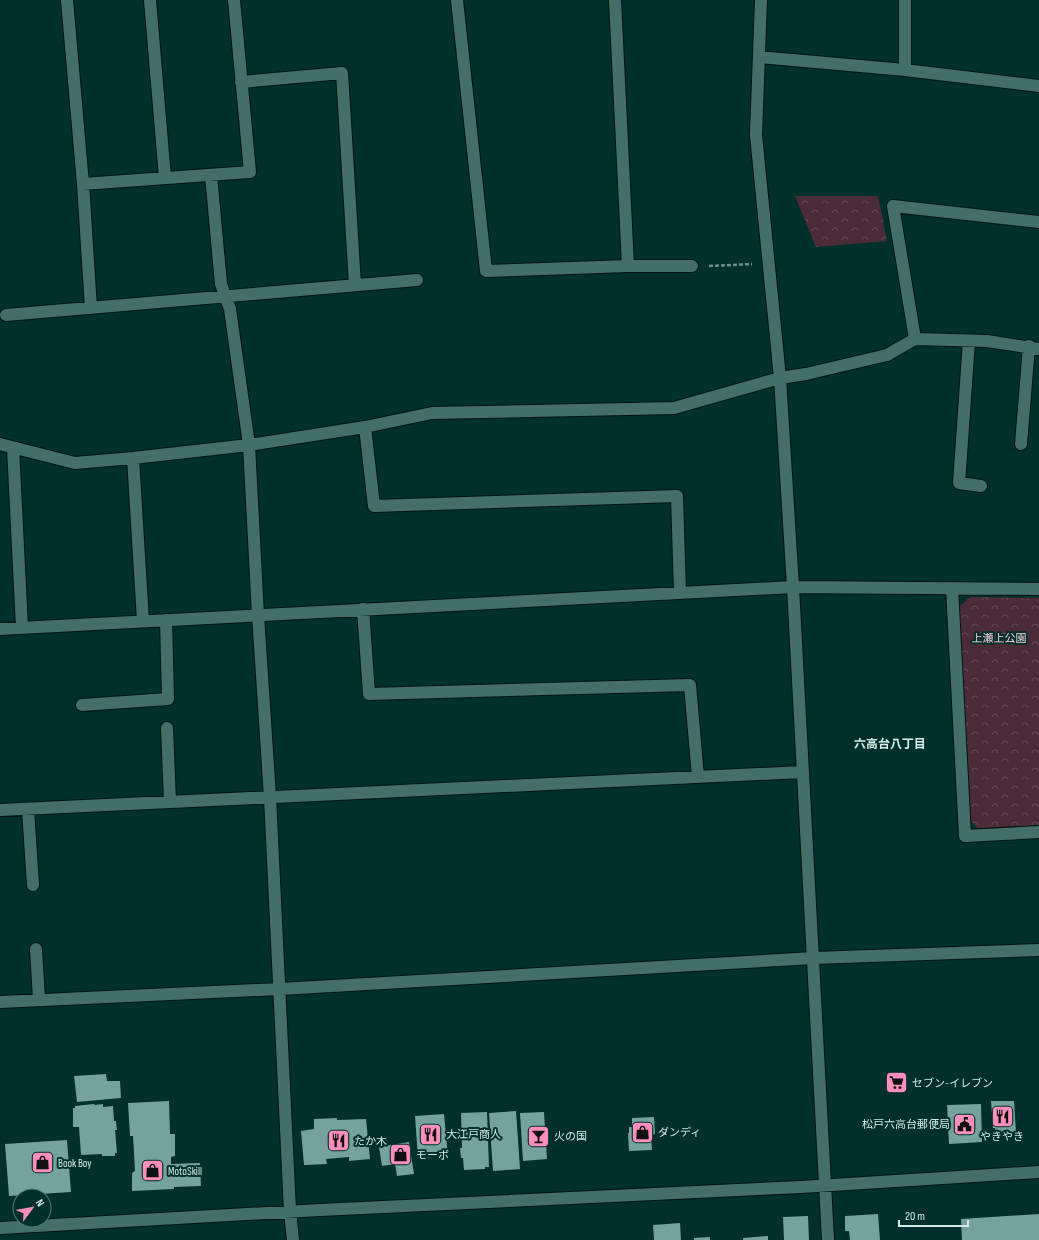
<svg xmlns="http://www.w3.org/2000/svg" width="1039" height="1240" viewBox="0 0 1039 1240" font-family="'Sofia Sans Condensed','Noto Sans JP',sans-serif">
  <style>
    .forest { fill: url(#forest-crowns) }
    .building { fill: #75a29c }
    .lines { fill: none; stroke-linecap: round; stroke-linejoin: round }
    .minor-casing { stroke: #011513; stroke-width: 14 }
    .path { stroke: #6c8f8b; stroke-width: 2.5; stroke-dasharray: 4 2; stroke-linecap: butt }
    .minor { stroke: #436e69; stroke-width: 12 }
    .labels { text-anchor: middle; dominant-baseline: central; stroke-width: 4; stroke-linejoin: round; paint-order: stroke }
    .park-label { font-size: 11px; fill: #f8d2df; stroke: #00302c }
    .poi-label { font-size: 11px; fill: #d3eae6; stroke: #00302c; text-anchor: start }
    .neighbourhood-label { font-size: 12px; font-weight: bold; fill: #d3eae6; stroke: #00302c }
  </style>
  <defs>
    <pattern id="forest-crowns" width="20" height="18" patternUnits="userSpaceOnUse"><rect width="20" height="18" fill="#4c2b38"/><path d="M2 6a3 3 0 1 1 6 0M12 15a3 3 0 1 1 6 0" fill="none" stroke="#654a55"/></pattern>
  </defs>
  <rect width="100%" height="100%" fill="#00302c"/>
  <path class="forest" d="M795,196H878L887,241L816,247Z
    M970,597L1039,598V825L979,830L969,819L958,608Z"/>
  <path class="building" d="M106,1074L107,1081H120L121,1098L77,1102L74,1076Z
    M169,1101L170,1134H175V1156L171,1157V1164L200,1163L201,1186L174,1187V1189L132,1191V1173L135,1171L133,1136H130L128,1103Z
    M991,1101H1014L1016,1133H996L995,1128H993Z
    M94,1104L95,1105L103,1104V1107L113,1106L114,1121H116L117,1130H115L117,1153H115V1156H102V1154L81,1155L79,1127H73V1108H75V1106Z
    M981,1104L982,1142L949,1144L947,1105Z
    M516,1111L520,1169L493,1171L489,1113Z
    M487,1112L489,1167H485V1169L464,1170L463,1158H461L460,1148H462L461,1113Z
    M544,1112L547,1159L523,1161L520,1113Z
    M444,1114L448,1156L418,1158L415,1116Z
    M654,1117L655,1134L651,1135L652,1150L629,1151L628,1133H629V1127H632V1118Z
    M337,1118V1120L366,1119L370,1159L349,1161V1157L326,1159L327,1164L304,1165L301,1131L314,1129V1119Z
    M67,1140L71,1192L9,1196L5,1144Z
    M409,1142L414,1174L397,1176L395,1164L382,1166L379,1147Z
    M878,1214L880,1240H850L849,1231H845V1216Z
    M1039,1214V1240H962L961,1219Z
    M808,1216L809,1240H784L783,1217Z
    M680,1223L681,1240H654L653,1225Z
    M768,1236V1240H743V1238Z
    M710,1237V1240H694V1238Z"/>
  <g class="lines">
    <defs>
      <path id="minor" d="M67,0L83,184L91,308
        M150,0L165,178
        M457,0L486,271L628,266L615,0
        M761,0L756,135L780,378L793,587L828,1240
        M759,57L905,70L1039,86
        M905,70V0
        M241,82L342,73L355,285
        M211,175L221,284L230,309L249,445L258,615L270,797L290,1211L293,1240
        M83,184L250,172L234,0
        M628,266H692
        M6,315L417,280
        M915,339L893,206L1039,222
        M969,341L959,483L981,486
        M365,427L374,506L677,496L680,593
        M0,444L75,463L133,458L249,445L365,427L432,413L674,408L780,378L806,374L887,355L915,339L987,341L1039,349
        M1021,444L1029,346
        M13,448L22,627
        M133,458L143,621
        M952,588L965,836L1039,832
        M363,609L369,694L690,685L698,777
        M0,629L793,587L1039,589
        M82,705L168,699L166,620
        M167,728L170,802
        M28,809L33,885
        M0,810L802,772
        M36,949L39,999
        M0,1002L280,989L814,958L1039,950
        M0,1228L320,1210L801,1187L1039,1172"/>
    </defs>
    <use href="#minor" class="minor-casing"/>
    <path class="path" d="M709,266L752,264"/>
    <use href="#minor" class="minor"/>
  </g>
  <defs>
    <symbol id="supermarket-square" viewBox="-11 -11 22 22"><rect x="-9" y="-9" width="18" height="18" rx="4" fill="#fe8ebb" stroke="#00302c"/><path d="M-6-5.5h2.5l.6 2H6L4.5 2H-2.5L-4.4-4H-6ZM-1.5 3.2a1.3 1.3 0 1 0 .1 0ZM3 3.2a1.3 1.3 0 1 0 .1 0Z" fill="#111"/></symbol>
    <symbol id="restaurant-square" viewBox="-11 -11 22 22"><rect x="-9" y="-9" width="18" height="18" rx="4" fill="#fe8ebb" stroke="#00302c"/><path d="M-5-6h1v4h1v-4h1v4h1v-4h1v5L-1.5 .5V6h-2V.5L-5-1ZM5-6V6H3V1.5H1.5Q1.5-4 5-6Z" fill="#111"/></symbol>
    <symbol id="civic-square" viewBox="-11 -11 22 22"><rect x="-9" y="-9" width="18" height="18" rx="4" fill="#fe8ebb" stroke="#00302c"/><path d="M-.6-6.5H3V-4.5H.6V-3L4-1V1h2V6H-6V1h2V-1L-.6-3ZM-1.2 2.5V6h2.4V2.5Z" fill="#111"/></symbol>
    <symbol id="shop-square" viewBox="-11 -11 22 22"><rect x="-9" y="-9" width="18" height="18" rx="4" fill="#fe8ebb" stroke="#00302c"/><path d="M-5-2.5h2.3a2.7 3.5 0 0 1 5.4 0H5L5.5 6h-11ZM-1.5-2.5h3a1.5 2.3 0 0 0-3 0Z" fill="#111"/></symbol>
    <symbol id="bar-square" viewBox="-11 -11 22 22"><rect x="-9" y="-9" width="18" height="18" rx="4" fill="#fe8ebb" stroke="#00302c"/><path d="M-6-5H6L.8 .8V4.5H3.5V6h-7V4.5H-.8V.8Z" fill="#111"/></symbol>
  </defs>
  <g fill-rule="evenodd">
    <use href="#supermarket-square" x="884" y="1070" width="25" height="25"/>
    <use href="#restaurant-square" x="990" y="1104" width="25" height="25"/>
    <use href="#civic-square" x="952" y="1112" width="25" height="25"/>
    <use href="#shop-square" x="630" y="1120" width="25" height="25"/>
    <use href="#restaurant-square" x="418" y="1122" width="25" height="25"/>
    <use href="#bar-square" x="526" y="1124" width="25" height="25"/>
    <use href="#restaurant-square" x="326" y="1128" width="25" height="25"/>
    <use href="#shop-square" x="388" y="1142" width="25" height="25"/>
    <use href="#shop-square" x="30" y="1150" width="25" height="25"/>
    <use href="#shop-square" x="140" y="1158" width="25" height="25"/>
  </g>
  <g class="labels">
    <g class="park-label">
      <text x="999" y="638">上瀬上公園</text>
    </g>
    <g class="poi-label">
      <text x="912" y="1083">セブン-イレブン</text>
      <text x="950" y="1124" text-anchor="end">松戸六高台郵便局</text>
      <text x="658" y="1132">ダンディ</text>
      <text x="446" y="1134">大江戸商人</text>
      <text x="554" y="1136">火の国</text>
      <text x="1002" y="1136" text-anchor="middle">やきやき</text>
      <text x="354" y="1141">たか木</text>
      <text x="416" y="1155">モーボ</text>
      <text x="58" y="1163">Book Boy</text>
      <text x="168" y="1171">MotoSkill</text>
    </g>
    <g class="neighbourhood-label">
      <text x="890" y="744">六高台八丁目</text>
    </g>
  </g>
  <g transform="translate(32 1208) rotate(58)"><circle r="19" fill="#00302c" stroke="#547a76"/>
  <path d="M0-3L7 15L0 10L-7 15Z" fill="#fe8ebb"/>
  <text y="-6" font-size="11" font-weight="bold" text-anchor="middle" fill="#d3eae6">N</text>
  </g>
  <path d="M899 1220v6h69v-6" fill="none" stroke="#d3eae6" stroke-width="2"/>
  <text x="905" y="1220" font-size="12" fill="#d3eae6" stroke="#00302c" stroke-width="3" paint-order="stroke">20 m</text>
</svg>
